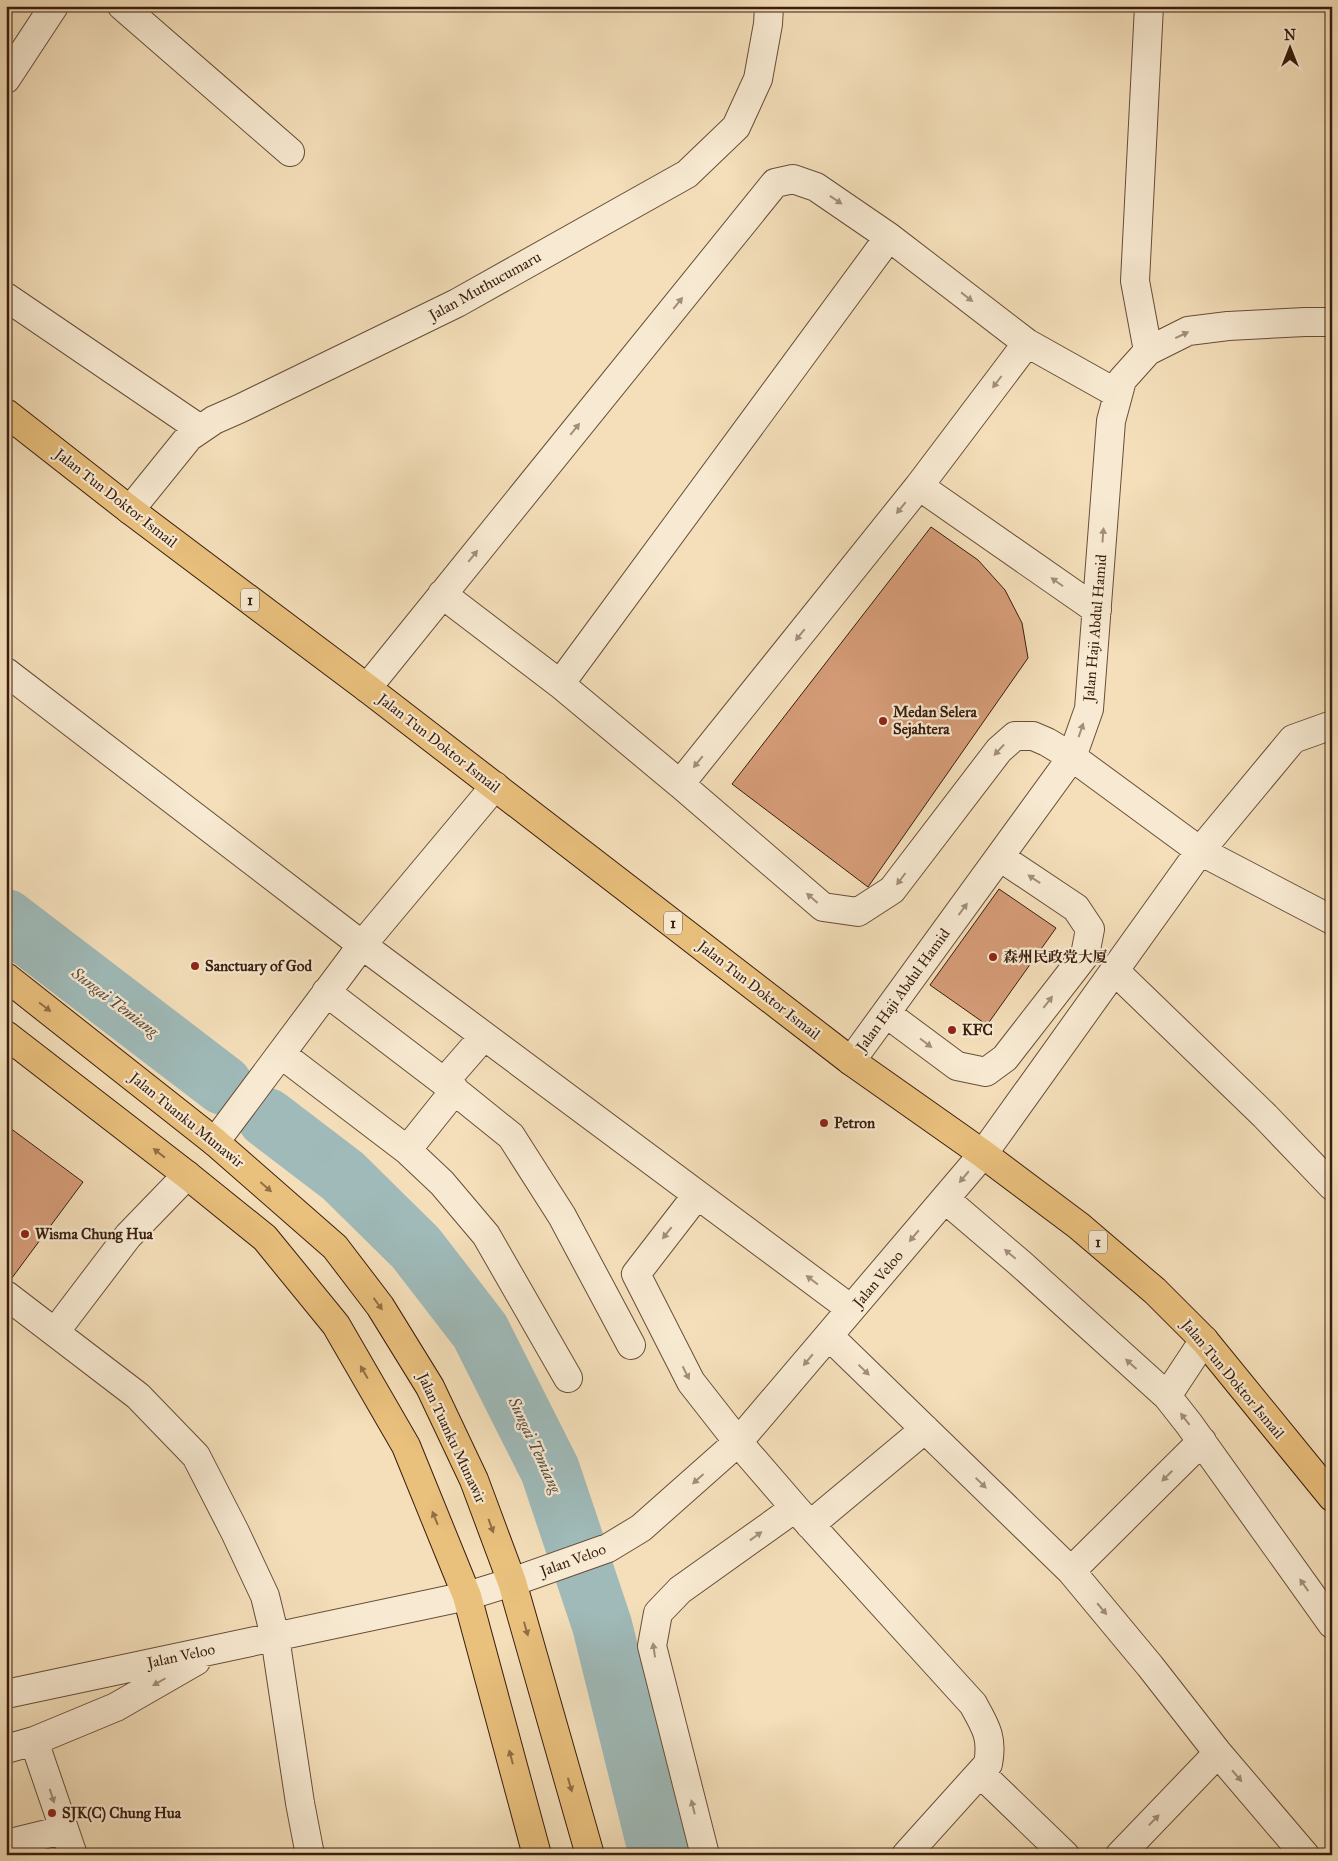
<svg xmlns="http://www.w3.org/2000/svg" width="1338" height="1861" viewBox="0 0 1338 1861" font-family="'IM FELL Great Primer','Noto Serif SC',serif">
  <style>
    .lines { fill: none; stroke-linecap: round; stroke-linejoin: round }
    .river { stroke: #9fbab9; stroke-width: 60 }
    .building { fill: #d59c78; stroke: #381d0d }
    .minor-casing { stroke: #674e38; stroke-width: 30 }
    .major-casing { stroke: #381d0d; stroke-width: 30 }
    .highway-casing { stroke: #381d0d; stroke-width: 30 }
    .minor { stroke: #f8ead2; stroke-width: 28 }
    .major { stroke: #eac07d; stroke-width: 28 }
    .highway { stroke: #eac07d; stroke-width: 28 }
    .oneway { fill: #a28e79 }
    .oneway2 { fill: #916e45 }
    .poi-dot { fill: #8f2418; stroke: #f8ead2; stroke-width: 2 }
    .labels { text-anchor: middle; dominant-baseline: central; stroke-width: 4.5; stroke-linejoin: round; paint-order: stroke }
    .shield { fill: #f8ead2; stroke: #725a48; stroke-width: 1 }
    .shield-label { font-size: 14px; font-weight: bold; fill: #381d0d }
    .street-label { font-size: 15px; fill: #381d0d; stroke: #f8ead2 }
    .poi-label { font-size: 15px; font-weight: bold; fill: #381d0d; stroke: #f8ead2; text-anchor: start }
    .water-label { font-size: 16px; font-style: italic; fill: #574c41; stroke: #f8ead2 }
  </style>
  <rect width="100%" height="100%" fill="#f4dfba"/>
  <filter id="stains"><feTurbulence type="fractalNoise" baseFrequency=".004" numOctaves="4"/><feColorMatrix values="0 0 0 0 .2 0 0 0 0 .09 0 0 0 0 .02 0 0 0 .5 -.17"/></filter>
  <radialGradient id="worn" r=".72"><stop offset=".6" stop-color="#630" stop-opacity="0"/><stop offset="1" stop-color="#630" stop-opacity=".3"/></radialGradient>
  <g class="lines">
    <path class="river" d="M6,919L223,1085
      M267,1118L343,1176L416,1248L480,1331L550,1470L602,1625L659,1855"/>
  </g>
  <path class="building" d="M931,527L978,560L1005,590L1022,623L1028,658L868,887L732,784Z
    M999,889L1056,928L987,1025L930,985Z
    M6,1125L83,1182L6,1286Z"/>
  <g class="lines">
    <defs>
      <path id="minor" d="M122,6L290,152
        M6,79L54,6
        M6,297L200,429
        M1148,351L1135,281L1149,6
        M919,486L1027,343
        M130,510L189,437L214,420L239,409L457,303L687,174L736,127L758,79L768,24L769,6
        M442,594L560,684L680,784L919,486L1097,610
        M6,672L362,945L851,1309
        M560,684L889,237
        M367,688L775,183L793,179L816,187L889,237L1027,343L1118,394
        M680,784L823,907L858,912L892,890L999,750L1015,736H1033L1047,742L1072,757L1200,851L1332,920
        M1115,971L1265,1116L1332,1186
        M326,992L444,1082L511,1136L562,1216L631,1345
        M887,1014L957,1066L986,1072L1005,1058L1085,955L1090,929L1076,908L1000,857
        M281,1054L407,1150L442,1183L486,1235L568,1378
        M851,1061L1072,757L1089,709L1111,421L1122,380L1148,351L1188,331L1228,326L1305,322H1332
        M444,1082L484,1036
        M215,1142L362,945L495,786
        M407,1150L455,1090
        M697,1195L636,1274L691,1382L738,1442L795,1508L973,1704C986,1727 993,1738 988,1764L906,1855
        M945,1199L1021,1264L1167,1396L1189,1424L1332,1624
        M6,1295L138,1396L196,1456L235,1532L265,1596L275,1637L300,1803L310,1855
        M55,1332L128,1236L187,1175
        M829,1336L1071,1571L1150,1666L1218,1753L1305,1855
        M1167,1396L1204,1340
        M810,1525L925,1429
        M1071,1571L1202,1441
        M6,1694L467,1596L512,1582L608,1548L641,1528L738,1442L983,1154L1200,851L1293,739L1332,725
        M34,1741L73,1855
        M6,1749L34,1741L116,1707L196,1661
        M980,1773L1065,1855
        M6,1844L63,1830
        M705,1855L652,1646L658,1613L680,1590L795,1508
        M1120,1855L1218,1753"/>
      <path id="major" d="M6,977L215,1142L335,1247L380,1306L430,1387L474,1480L512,1582L590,1855
        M6,1035L187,1175L265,1238L336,1325L406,1446L467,1596L537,1855"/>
      <path id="highway" d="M6,413L130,510L367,688L851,1061L983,1154L1079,1226L1155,1291L1204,1340L1332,1497"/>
    </defs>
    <use href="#minor" class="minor-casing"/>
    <use href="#major" class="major-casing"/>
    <use href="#highway" class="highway-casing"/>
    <use href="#minor" class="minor"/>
    <use href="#major" class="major"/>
    <use href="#highway" class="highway"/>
  </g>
  <defs><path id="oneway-solid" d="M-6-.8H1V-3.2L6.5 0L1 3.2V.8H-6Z" transform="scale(1.25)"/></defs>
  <g class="oneway">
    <use href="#oneway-solid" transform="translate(836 200) rotate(34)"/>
    <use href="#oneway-solid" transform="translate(967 297) rotate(38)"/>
    <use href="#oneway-solid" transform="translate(678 303) rotate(-51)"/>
    <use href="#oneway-solid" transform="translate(1182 335) rotate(-25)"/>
    <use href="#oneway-solid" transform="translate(997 382) rotate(127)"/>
    <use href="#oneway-solid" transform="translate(575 429) rotate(-51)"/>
    <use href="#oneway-solid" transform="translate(901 508) rotate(129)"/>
    <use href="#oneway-solid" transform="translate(1103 535) rotate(-86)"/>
    <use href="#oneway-solid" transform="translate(473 556) rotate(-51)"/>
    <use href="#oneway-solid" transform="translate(1057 582) rotate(-145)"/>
    <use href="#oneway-solid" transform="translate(800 635) rotate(129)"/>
    <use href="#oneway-solid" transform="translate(1081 730) rotate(-71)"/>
    <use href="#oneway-solid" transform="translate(999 750) rotate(133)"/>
    <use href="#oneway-solid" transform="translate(698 762) rotate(129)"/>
    <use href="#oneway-solid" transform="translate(901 879) rotate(127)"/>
    <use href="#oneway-solid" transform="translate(1034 879) rotate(-146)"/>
    <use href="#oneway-solid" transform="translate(812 898) rotate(-139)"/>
    <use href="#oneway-solid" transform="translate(963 909) rotate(-54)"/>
    <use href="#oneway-solid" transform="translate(1048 1002) rotate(-52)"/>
    <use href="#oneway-solid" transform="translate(926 1043) rotate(37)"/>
    <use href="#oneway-solid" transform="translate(964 1177) rotate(130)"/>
    <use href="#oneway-solid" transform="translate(667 1233) rotate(128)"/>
    <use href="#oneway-solid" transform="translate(914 1236) rotate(130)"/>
    <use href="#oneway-solid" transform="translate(1010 1254) rotate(-140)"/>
    <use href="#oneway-solid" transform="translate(812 1280) rotate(-143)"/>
    <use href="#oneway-solid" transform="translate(808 1360) rotate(130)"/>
    <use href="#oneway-solid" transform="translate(1131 1364) rotate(-138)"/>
    <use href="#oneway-solid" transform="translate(864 1370) rotate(44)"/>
    <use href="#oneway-solid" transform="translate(686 1373) rotate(63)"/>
    <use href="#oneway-solid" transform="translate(1185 1419) rotate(-128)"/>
    <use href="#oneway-solid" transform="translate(1167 1476) rotate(135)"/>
    <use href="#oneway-solid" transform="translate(698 1479) rotate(138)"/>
    <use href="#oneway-solid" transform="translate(981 1483) rotate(44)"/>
    <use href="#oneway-solid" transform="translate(756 1536) rotate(-36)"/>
    <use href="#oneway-solid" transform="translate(1304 1585) rotate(-125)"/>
    <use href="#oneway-solid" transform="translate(1102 1609) rotate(50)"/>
    <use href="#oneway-solid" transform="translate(654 1650) rotate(-98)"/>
    <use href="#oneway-solid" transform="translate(159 1682) rotate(150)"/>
    <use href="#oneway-solid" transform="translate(1237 1776) rotate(49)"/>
    <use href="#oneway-solid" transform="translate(52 1796) rotate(72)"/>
    <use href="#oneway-solid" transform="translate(693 1807) rotate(-104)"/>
    <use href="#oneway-solid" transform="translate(1154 1820) rotate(-46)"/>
  </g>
  <g class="oneway2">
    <use href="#oneway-solid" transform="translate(45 1007) rotate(37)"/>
    <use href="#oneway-solid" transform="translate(159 1153) rotate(-142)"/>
    <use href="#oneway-solid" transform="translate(266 1187) rotate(41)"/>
    <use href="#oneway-solid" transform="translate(378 1304) rotate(54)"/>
    <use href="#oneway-solid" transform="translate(364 1372) rotate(-120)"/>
    <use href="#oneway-solid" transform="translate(435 1518) rotate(-112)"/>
    <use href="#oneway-solid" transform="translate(491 1526) rotate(70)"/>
    <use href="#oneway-solid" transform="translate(526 1629) rotate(74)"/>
    <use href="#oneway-solid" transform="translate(511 1757) rotate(-105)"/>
    <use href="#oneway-solid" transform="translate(570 1785) rotate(74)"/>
  </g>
  <g class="poi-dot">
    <circle cx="883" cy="721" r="5"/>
    <circle cx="993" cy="957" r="5"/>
    <circle cx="195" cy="966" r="5"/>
    <circle cx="952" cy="1030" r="5"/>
    <circle cx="824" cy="1123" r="5"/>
    <circle cx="25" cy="1234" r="5"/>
    <circle cx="52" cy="1813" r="5"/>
  </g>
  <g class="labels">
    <g class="shield">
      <rect x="241" y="588.5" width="18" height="23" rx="4"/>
      <rect x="664" y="911.5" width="18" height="23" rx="4"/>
      <rect x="1089" y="1230.5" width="18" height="23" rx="4"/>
    </g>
    <g class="shield-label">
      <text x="250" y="600">1</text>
      <text x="673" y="923">1</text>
      <text x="1098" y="1242">1</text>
    </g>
    <g class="street-label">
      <text transform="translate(485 286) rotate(-29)">Jalan Muthucumaru</text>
      <text transform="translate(116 498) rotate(38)">Jalan Tun Doktor Ismail</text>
      <text transform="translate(1095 628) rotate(-85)">Jalan Haji Abdul Hamid</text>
      <text transform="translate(439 743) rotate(38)">Jalan Tun Doktor Ismail</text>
      <text transform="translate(759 990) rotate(38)">Jalan Tun Doktor Ismail</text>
      <text transform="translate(903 990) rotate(-54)">Jalan Haji Abdul Hamid</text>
      <text transform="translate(187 1120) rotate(39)">Jalan Tuanku Munawir</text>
      <text transform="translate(878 1279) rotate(-50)">Jalan Veloo</text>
      <text transform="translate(1233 1379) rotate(50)">Jalan Tun Doktor Ismail</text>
      <text transform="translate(452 1438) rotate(65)">Jalan Tuanku Munawir</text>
      <text transform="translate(573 1560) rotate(-20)">Jalan Veloo</text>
      <text transform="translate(181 1656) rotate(-12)">Jalan Veloo</text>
    </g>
    <g class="poi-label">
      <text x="893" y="712">Medan Selera<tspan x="893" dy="17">Sejahtera</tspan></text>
      <text x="1003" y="957">森州民政党大厦</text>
      <text x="205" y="966">Sanctuary of God</text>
      <text x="962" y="1030">KFC</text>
      <text x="834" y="1123">Petron</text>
      <text x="35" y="1234">Wisma Chung Hua</text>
      <text x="62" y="1813">SJK(C) Chung Hua</text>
    </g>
    <g class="water-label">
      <text transform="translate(115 1002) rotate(37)">Sungai Temiang</text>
      <text transform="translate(535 1445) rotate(65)">Sungai Temiang</text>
    </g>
  </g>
  <rect width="1338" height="1861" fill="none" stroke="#f4dfba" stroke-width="25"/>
  <rect x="8" y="8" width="1323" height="1846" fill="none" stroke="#381d0d" stroke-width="2.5"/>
  <rect x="12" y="12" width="1313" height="1836" fill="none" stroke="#381d0d"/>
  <g transform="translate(1290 48)" stroke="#f8ead2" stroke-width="4" paint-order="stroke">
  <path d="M0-4L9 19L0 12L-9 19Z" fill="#381d0d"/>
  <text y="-8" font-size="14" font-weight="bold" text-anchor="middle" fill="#381d0d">N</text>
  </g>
  <rect width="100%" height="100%" filter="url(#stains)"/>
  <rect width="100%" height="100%" fill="url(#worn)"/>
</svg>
